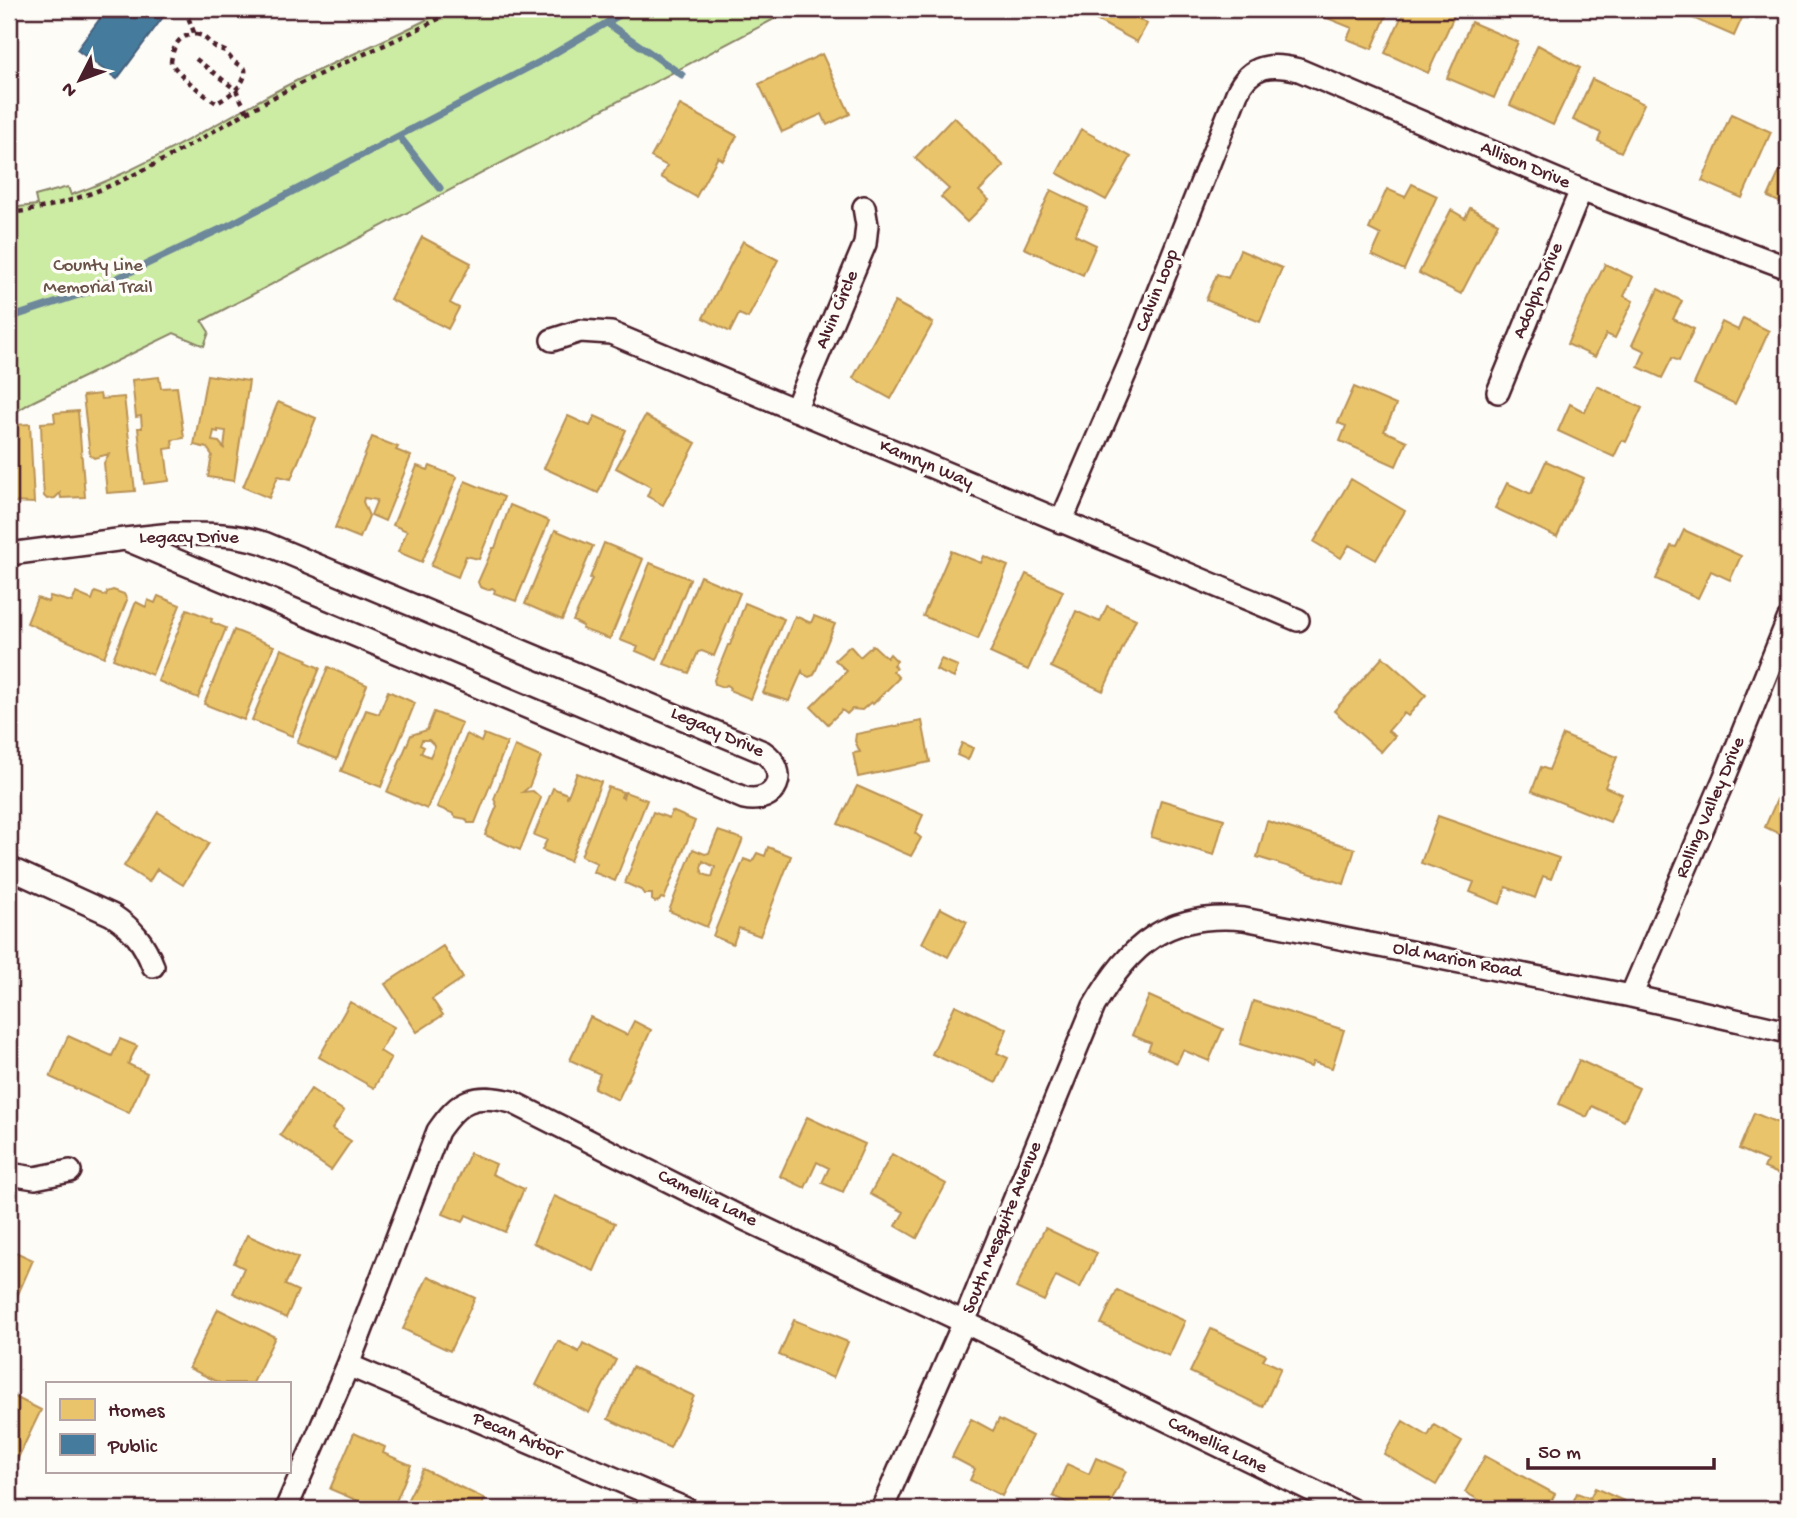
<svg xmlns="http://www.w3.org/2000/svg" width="1797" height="1518" viewBox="0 0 1797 1518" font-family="'Gochi Hand',sans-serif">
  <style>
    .green { fill: #cceba3; stroke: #8b8567; stroke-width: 2 }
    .homes { fill: #e9c46a; stroke: #b99257; stroke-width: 2; fill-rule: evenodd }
    .public { fill: #457b9d; stroke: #465f7b; stroke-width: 2 }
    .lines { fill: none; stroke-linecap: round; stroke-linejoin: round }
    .stream { stroke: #6d879b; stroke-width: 7 }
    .street-casing { stroke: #4a1f2b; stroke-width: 26 }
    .path { stroke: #4a1f2b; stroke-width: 4.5; stroke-dasharray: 5 5; stroke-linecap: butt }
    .street { stroke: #fdfcf7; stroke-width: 21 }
    .labels { text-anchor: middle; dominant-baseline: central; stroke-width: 7; stroke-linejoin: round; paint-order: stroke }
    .street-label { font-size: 19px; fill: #4a1f2b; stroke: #fdfcf7 }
    .park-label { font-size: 19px; fill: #6a5249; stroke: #fdfcf7 }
  </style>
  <rect width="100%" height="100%" fill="#fdfcf7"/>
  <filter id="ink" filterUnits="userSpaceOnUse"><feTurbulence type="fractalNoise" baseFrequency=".0143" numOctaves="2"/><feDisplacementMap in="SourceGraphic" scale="14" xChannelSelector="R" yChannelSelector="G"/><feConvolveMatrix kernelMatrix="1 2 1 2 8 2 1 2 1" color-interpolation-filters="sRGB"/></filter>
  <g filter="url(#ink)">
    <path class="green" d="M447,9H793L202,321L209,332L204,346L174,333L32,402L9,416V208L37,205L35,196L68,187L71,195C146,168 214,124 284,87C338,59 394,38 447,9Z"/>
    <path class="homes" d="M1090,9H1147L1140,20L1147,24L1137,42L1087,15Z
      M1325,9H1389L1372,49L1347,39L1352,28L1322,16Z
      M1405,9H1439L1454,16L1428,73L1385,53Z
      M1691,9H1746L1734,36L1688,16Z
      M1471,22L1518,42L1494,98L1447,78Z
      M1538,45L1580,68L1553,125L1510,105Z
      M822,54L850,114L827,125L822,114L782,132L759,84Z
      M1592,79L1644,104L1621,152L1598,141L1601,133L1573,120Z
      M680,105L737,136L723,160L718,157L696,197L661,177L667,166L651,157Z
      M1731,114L1771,132L1742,198L1702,181Z
      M954,117L1004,166L979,191L989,200L967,222L941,197L949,189L915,158Z
      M1081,129L1131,157L1106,200L1057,173Z
      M1788,153V219L1781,215L1786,205L1768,197Z
      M1412,184L1437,196L1404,270L1372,255L1381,235L1369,229L1387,189L1405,197Z
      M1051,190L1088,208L1075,235L1096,245L1083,275L1024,248Z
      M1470,208L1498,223L1461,294L1419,273L1451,210L1465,218Z
      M422,237L471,263L450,303L459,308L448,329L390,299Z
      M743,241L778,260L748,318L739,314L730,332L703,318Z
      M1240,250L1282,268L1260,322L1206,300L1217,274L1228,278Z
      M1605,264L1633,277L1624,296L1633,301L1615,338L1606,334L1595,357L1567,344Z
      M1658,289L1682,301L1673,319L1694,329L1679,361L1672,358L1662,378L1638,367L1645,351L1632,345Z
      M895,302L933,323L891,399L853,378Z
      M1743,318L1769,331L1735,404L1694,384L1722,322L1738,330Z
      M207,375L249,381L234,481L208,477L212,455L207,448L194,445ZM218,430L226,431L224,448L219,442L212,441L214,431L218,432Z
      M159,377L161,388L177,387L184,438L172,440L173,448L165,449L169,481L144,484L138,428H142L141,416L136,417L132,380Z
      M1597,386L1642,408L1626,442L1622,440L1614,457L1558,431L1570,404L1585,412Z
      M1354,387L1396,405L1384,431L1407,441L1396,466L1340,441L1346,426L1338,423Z
      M100,394L101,399L124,397L135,491L107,493L104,463L109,454L94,458L90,455L83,396Z
      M278,402L316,418L291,479L278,476L269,498L243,487Z
      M78,411L85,497L61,498L60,493L55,498L47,499L44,496L43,481L41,423L55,422L54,413Z
      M568,416L590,426L595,416L626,430L598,493L544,468Z
      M645,416L696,443L663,505L647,496L651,487L616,468Z
      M30,424L34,503L11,502L9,505V428L14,425Z
      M372,437L398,447L396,450L411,456L385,521L371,515L377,500L364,498L363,502L369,516L360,538L335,528Z
      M1546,461L1584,478L1557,537L1495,508L1507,483L1531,494Z
      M417,466L428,470L430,466L457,477L422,562L398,552L407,531L393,525Z
      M1351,479L1405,511L1376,560L1349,545L1341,558L1314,542Z
      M465,481L504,497L479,559L466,556L458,577L431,566Z
      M510,505L549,521L516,601L494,593L495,590L492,588L488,590L480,587L478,582L493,548H495Z
      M555,530L593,546L562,620L525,604Z
      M1684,530L1741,556L1730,580L1711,571L1698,598L1656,579L1671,546L1676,547Z
      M604,543L643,559L610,639L582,629L583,626L573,621L592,579L590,578Z
      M951,551L981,563L984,556L1008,566L978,639L923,616Z
      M650,563L690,579L657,660L636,651L638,647L620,640Z
      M1026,574L1063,591L1028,670L990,653Z
      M700,576L740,593L714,656L702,651L698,652L689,673L664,664Z
      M113,590L124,594L127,600L104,657L27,623L37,598L48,602L50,596L72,602L76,593L92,600L95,592L106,596L107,592Z
      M158,596L180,605L152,675L113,659L136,602L146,607L148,600L155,603Z
      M745,603L784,619L751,699L729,690L730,687L727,685L723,687L715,684L714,680L728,645H730Z
      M1107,606L1136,619L1103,691L1051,667L1076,611L1100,622Z
      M187,609L212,619L211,622L226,628L198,698L158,681Z
      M795,616L811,623L814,616L835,624L814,675L809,677L803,674L802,671L789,701L763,693Z
      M234,630L274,646L244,720L204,704Z
      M873,645L887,658L890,654L897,661L893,665L896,668L893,671L899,678L873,704L871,702L862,710L852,709L847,714L842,710L828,724L811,707L847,671L835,660L850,646L860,657Z
      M281,649L307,659L306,662L320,668L292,736L252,720Z
      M1383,657L1426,695L1408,716L1404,713L1388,731L1395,736L1381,752L1334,711Z
      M941,659L958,666L954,678L936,670Z
      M328,667L367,685L337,759L297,743Z
      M388,691L415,703L381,787L341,771L366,710L379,714Z
      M434,712L462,723L427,809L387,792L411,735L427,730ZM422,740H429L435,746L430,757L421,753L424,747L420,745Z
      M922,721L930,762L858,777L853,753L860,752L855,741L856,734Z
      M467,734L481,742L484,734L507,743L475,823H468L466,819L456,817L452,813L437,807Z
      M1563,735L1617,757L1605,787L1622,794L1610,822L1532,791L1541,767L1549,770Z
      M962,743L973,748L968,760L957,755Z
      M515,746L541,757L529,787L523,792L533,791L541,798L520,850L485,835L497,806L494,799Z
      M577,773L601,782L570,861L542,850L547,840L534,835L553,788L567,794V798Z
      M1788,774V838L1765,827Z
      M857,786L923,815L915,833L921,838L911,856L838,824Z
      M608,787L623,792L621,797L623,798L625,792L647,800L615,881L593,872L597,863L581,856Z
      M1161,800L1224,819L1214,855L1151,837Z
      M672,811L695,821L664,899L661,898L659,901L655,902L652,900V894H644L641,890L625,883L653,812L669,818Z
      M158,812L209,843L183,885L157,869L149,882L124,866Z
      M1438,816L1559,858L1551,879L1543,876L1535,898L1506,887L1500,904L1470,892L1474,882L1421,863Z
      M1267,821L1355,849L1344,884L1257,857Z
      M718,831L743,839L707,927L669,911L693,849L705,854L709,853ZM703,861L715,867L712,877L703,874L701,868Z
      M768,847L791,856L760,936L739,928L733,944L713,936L744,859L752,862L757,853L765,856Z
      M940,908L967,922L948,957L922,943Z
      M443,946L463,978L432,999L443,1015L417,1032L385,984Z
      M1149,996L1223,1029L1209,1061L1183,1050L1177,1063L1148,1050L1151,1043L1132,1035Z
      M1253,1001L1344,1030L1332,1068L1313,1062L1311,1067L1240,1044Z
      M350,1002L394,1027L380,1051L391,1058L374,1088L319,1057Z
      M955,1005L1007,1029L997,1053L1008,1058L996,1083L932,1054Z
      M590,1017L627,1035L634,1021L651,1030L618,1100L594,1088L600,1074L570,1060Z
      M68,1036L112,1056L120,1039L137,1046L128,1064L147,1073L129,1113L50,1077Z
      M1579,1060L1639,1088L1624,1121L1592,1106L1587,1117L1559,1104Z
      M311,1089L344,1111L332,1129L351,1141L331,1170L280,1135Z
      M1754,1113L1788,1127V1178L1764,1168L1767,1161L1739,1149Z
      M807,1117L865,1144L843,1192L822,1183L829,1168L817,1162L805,1188L780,1176Z
      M470,1153L496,1164L492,1174L524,1189L505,1232L466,1215L463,1222L443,1214Z
      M892,1154L946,1184L917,1238L896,1226L904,1212L870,1194Z
      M554,1196L615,1223L594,1271L533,1243Z
      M1045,1228L1097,1253L1080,1288L1056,1276L1044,1301L1016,1288Z
      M247,1235L298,1258L285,1285L298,1291L286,1318L233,1293L244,1268L234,1263Z
      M9,1249L33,1260L15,1301L9,1299Z
      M428,1276L475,1298L450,1351L403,1329Z
      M1117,1290L1185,1321L1169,1356L1101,1324Z
      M218,1309L275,1337L253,1383H220L189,1368Z
      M794,1320L848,1342L833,1378L779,1355Z
      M1211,1329L1266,1355L1263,1360L1281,1368L1263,1407L1190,1372Z
      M558,1341L579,1352L583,1343L616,1360L589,1413L536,1385Z
      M632,1367L694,1396L670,1448L608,1419Z
      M9,1394L41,1410L16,1462L9,1458Z
      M971,1419L993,1431L999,1419L1032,1436L1002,1496L970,1480L975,1469L952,1457Z
      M1403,1421L1428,1436L1434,1425L1462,1441L1436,1485L1384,1454Z
      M354,1433L385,1447L383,1453L411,1465L393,1509H377L330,1489Z
      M1485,1456L1555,1494L1547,1509H1495L1465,1492Z
      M1096,1458L1126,1471L1108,1509H1069L1071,1504L1053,1496L1067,1464L1089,1474Z
      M423,1469L485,1499L480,1509H403Z
      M1595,1488L1624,1501L1620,1509H1570L1577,1493L1590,1498Z"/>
    <path class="public" d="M107,9H169L117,79L77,50Z"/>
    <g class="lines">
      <path class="stream" d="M607,23L682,75
        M399,136L440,188
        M9,318L88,292L227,226L543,60L630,9"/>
      <defs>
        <path id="street" d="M552,340L580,331L611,333L1298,620
          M1498,392L1581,190
          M795,410L865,244L867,225L864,207
          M1061,522L1131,360L1237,93C1250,64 1272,63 1299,70L1581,190L1788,268
          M172,534C204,534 233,533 264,543L763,752C791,771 777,805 744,798L125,539Z
          M9,554L125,539
          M9,868L112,915C133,929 144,942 153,966
          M1631,996L1724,779L1788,620
          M9,1174L35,1178L70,1171
          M348,1365L686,1509
          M286,1509L348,1365L438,1131C460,1099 474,1093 512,1102L736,1215L964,1322L1350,1509
          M882,1509L964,1322L1094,1006C1131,943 1167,912 1244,919L1631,996L1788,1032"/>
      </defs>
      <use href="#street" class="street-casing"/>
      <path class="path" d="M185,9L195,35
        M196,34L203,36L213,46L225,51L233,61L245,69C247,84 229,96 217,103C207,98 175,72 171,62C173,46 178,35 196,34Z
        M196,59L236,90L247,112
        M9,213C112,203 200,135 289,89C345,61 403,39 457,9"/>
      <use href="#street" class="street"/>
    </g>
  </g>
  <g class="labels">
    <g class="street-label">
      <text transform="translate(1525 166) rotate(23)">Allison Drive</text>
      <text transform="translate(1158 291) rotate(-68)">Calvin Loop</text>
      <text transform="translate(1539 291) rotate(-67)">Adolph Drive</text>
      <text transform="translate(838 310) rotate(-67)">Alvin Circle</text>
      <text transform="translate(926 465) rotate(23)">Kamryn Way</text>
      <text x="189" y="538">Legacy Drive</text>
      <text transform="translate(717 733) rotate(24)">Legacy Drive</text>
      <text transform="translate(1711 808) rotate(-67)">Rolling Valley Drive</text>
      <text transform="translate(1457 961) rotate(11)">Old Marion Road</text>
      <text transform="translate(707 1199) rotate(26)">Camellia Lane</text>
      <text transform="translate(1003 1228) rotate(-68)">South Mesquite Avenue</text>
      <text transform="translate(517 1437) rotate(23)">Pecan Arbor</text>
      <text transform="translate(1217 1446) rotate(26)">Camellia Lane</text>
    </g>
    <g class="park-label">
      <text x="98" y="266">County Line<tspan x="98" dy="22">Memorial Trail</tspan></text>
    </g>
  </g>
  <rect width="1797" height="1518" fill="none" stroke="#fdfcf7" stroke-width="35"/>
  <rect x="18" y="18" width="1762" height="1483" fill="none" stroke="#4a1f2b" stroke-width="2.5" filter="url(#ink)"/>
  <rect x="46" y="1382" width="245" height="91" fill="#fdfcf7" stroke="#b5a4a5" stroke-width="2"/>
  <rect x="60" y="1399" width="35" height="21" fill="#e9c46a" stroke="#b5a4a5" stroke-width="2"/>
  <text x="108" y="1416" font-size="21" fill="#4a1f2b">Homes</text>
  <rect x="60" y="1434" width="35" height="21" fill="#457b9d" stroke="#b5a4a5" stroke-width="2"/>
  <text x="108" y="1452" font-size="21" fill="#4a1f2b">Public</text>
  <g transform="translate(80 80) rotate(228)" stroke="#fdfcf7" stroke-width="5" paint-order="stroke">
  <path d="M0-5L12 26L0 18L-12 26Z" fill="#4a1f2b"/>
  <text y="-10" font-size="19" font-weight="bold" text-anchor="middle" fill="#4a1f2b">N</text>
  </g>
  <path d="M1528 1458v10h186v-10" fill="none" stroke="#4a1f2b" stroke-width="3.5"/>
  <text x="1538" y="1458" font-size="21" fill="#4a1f2b" stroke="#fdfcf7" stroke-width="5" paint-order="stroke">50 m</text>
</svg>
